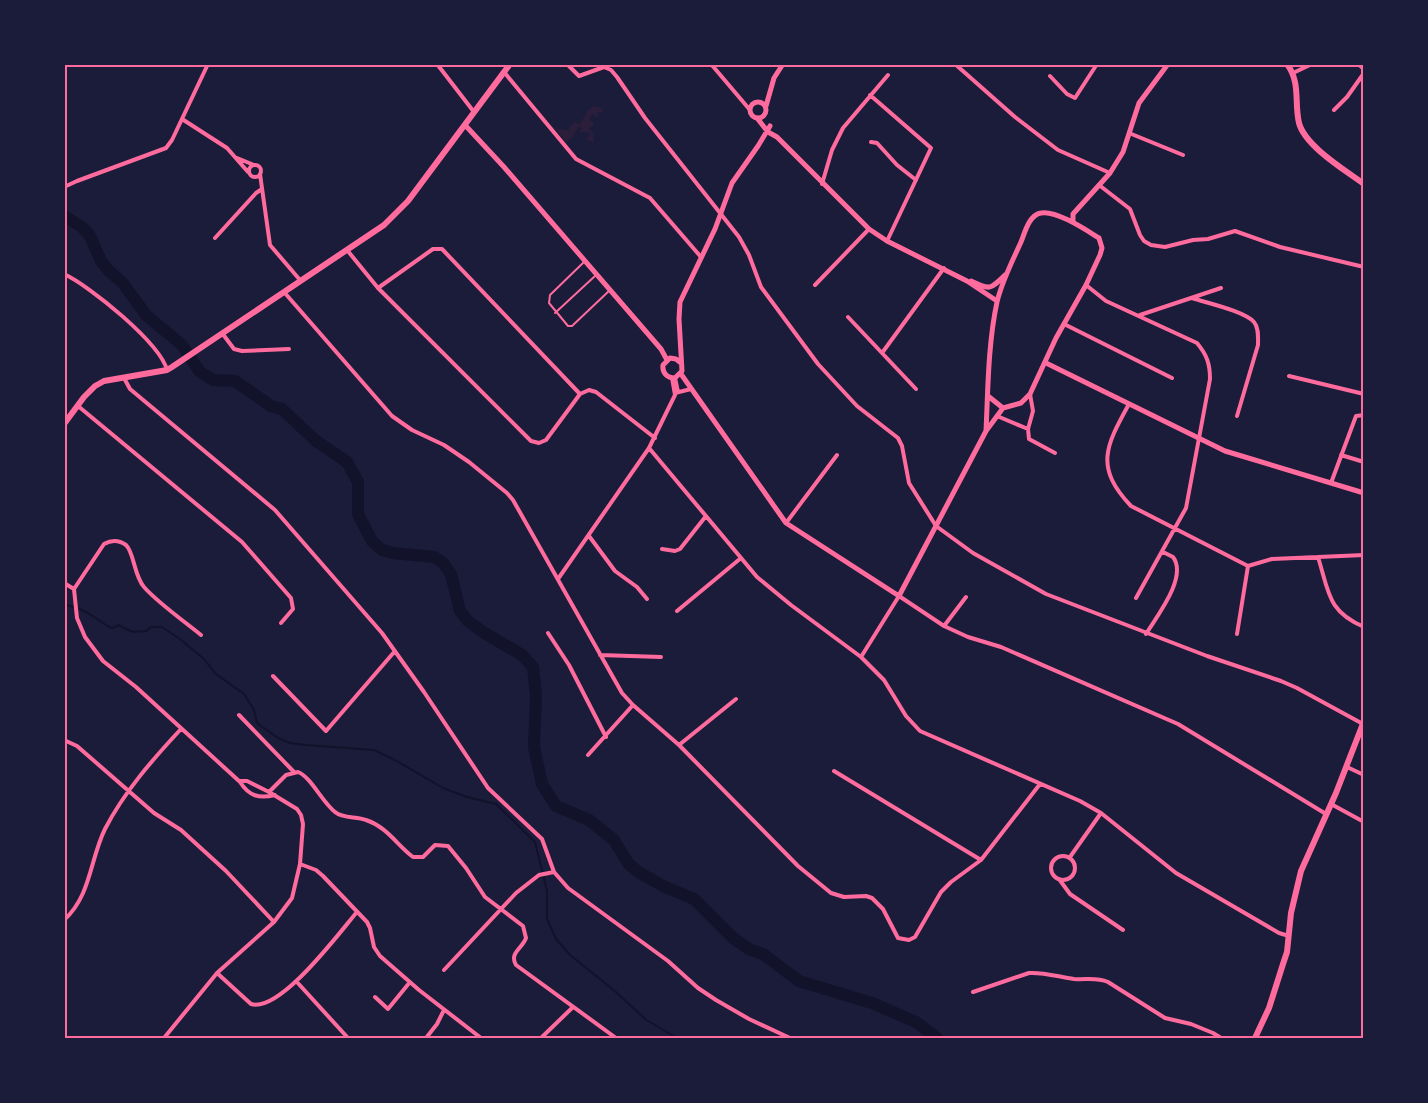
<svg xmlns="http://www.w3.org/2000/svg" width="1428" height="1103" viewBox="0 0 1428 1103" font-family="'DM Sans',sans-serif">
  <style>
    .green { fill: #2a1e3b }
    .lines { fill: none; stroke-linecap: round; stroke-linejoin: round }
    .stream { stroke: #12122b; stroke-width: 2 }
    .river { stroke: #12122b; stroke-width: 12 }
    .service { stroke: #ff6b9d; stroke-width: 2 }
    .minor { stroke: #ff6b9d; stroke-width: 4 }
    .tertiary { stroke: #ff6b9d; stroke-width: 5 }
    .secondary { stroke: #ff6b9d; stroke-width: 6 }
    .neatline { fill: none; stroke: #ff6b9d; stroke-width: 2 }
  </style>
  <rect width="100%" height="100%" fill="#1b1b3a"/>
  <path class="green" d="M594,106L601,108L604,112H597L599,118L592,114L589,121H592L594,124L589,129L594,134L593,136L594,142L586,140L591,134L588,132H580L581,128L579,126L573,136L578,133L566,142L556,129L568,130L574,122L580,124L588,110Z"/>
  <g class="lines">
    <path class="stream" d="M64,605C76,606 87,612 96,618C102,622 106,627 113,628L118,625L133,632L146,631L151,627H162L180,639L204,659L216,674L244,694L254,710L257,723L278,738L290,743L306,745L374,750L395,760L443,788L467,797L496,804L535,842L547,891V919L556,939L570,955L616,992L645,1019L677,1038"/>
    <path class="river" d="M64,216L82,227L90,236L101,261L110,272L122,282L146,315L182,345L200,372L213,380L235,381L271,406L282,409L316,441L347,462L358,482V514L372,541L382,550L393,553L434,557L443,563L451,574L460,611L468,621L483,632L522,655L533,667L536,696L534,747L542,784L556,806L589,820L614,840L628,863L638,872L665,887L694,899L733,938L749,949L763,954L799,981L872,1003L916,1022L937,1038"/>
    <path class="service" d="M585,261L550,295L549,303L568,326H572L610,290
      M555,313L595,276"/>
    <path class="minor" d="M437,64L474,112
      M567,64L579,76L604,67L611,70L617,77L645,118L739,237L749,255L761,287L818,364L857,406L898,438L902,446L909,483L936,526L973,553L1046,594L1207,656L1281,681L1297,688L1363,724
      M711,64L750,110
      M955,64L1015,117L1058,150L1110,173
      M1358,64L1364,69
      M504,72L576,159L650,198L701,257
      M1293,73L1312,64
      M1050,76L1067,94L1075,98L1097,64
      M870,95L931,148L888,239
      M1334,110L1347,97L1364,73
      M182,119L227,148L248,172
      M1129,133L1183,155
      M871,142L877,143L897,165L916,180
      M237,158L254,165
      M249 171a6 6 0 1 1 12 0a6 6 0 1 1-12 0Z
      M260,174L270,245L300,280
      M822,184L832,150L843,128L888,75
      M1099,185L1130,209L1140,235L1144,241L1151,245L1165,247L1193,240L1208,239L1235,231L1280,247L1364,267
      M64,187L77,181L166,148L172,140L208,64
      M215,238L256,193L262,189
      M347,250L378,288L531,441L539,443L546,440L580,394L589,390L596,392L655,438
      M64,274C90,286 160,343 167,370
      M815,285L869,229
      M1086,285L1106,301L1197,343C1207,355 1210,364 1210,379L1186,508L1136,598
      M378,288L433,249H442L580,394
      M284,292L392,416L412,430L444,445L469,462L507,493L513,500L622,693L633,705L679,745L798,866L831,893L844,897L866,896L872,898L883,909L898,938L909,940L915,937L941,892L951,882L981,860L1040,784
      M1192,298C1207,303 1244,311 1254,322C1259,328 1258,337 1258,345L1237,416
      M1140,315L1221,288
      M848,317L916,389
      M1064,324L1172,378
      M222,333L234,349L242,351L289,349
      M882,353L944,268
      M1289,376L1364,394
      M124,378L130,389L275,510L382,633L424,692L488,788L542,839L554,872L568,888L668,961L698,988L716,1000L749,1019L790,1038
      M675,378L678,392
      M675,393L691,389
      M1129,404C1106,446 1094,467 1131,506L1248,566L1272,559L1364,555
      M78,406L242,542L291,598L293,609L281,623
      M997,416L1028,429L1033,411L1030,394
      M1028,429L1029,439L1055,453
      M649,448L757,577L791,605L861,657L884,680L906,716L920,731L1080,801L1101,813L1176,873L1279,933L1289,936
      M1341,455L1364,462
      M1331,483L1356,416L1364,415
      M786,523L837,455
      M589,536L615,571L637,587L647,599
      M662,549L675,551L680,549L706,516
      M1318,557C1329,592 1327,611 1364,627
      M558,579L649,448L675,395L672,378
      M64,583L74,589L77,618L85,637L103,661L136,687L239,781H247L269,792L297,809L301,815L303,824L300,864L292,898L274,922L217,973L164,1038
      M74,589L104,544C111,540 119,540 126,545C134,552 134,576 144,587C158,603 184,621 201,635
      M677,611L741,558
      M944,626L966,597
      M548,633L569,665L606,737
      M1146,634C1157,616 1188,577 1173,557L1163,552
      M1237,634L1248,566
      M600,655L661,657
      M861,657L899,596L944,626L968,637L1001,647L1178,724L1326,814
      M273,676L326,731L395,651
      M239,715L294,772
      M64,740L77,746L154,813L181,830L226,871L274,922
      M679,745L736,699
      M588,755L633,705
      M1347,767L1364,775
      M834,771L981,860
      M240,782C249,796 259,799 275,795
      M269,792L286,775L298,772C311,777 322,802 335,812C343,819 357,816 366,820C387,827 397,845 413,857H423L435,845L448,846L466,868L485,897L523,926L526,938C522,949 509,953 516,965L616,1038
      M1331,804L1364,822
      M1051 868a12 12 0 1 1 24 0a12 12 0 1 1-24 0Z
      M1070,857L1101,813
      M300,864L316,870L323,876L367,922L370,928L374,947L380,956L419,990L481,1038
      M1059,879L1070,894L1123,930
      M64,920C91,896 90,859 105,829C124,792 153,759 181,729
      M444,970L516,893L539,875L554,872
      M217,973L251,1004C280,1013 339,933 357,912
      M296,981L348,1038
      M973,992L1029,973C1044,972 1059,977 1074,979C1086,980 1096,977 1108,982L1165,1018L1191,1024L1213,1033L1221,1038
      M375,997L388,1009L410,982
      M426,1038L437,1024L444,1010
      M541,1038L572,1008"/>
    <path class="tertiary" d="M750 110a8 8 0 1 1 16 0a8 8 0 1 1-16 0Z
      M766,106L774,78L783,64
      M757,118L768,132L777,137L869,229L887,241L967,281L997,301
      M465,125L504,167L661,349L667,360
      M1073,222V214L1110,173L1123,152L1139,103L1168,64
      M971,281C990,290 990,290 1005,275
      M681,363L676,359L670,358L663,365C662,373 667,378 675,378L682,371L679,319L680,302L715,229L732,183L758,146L770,126
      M1046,363L1225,451L1364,493
      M681,374L786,523L899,596L986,431L1003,408L1021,403L1030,394L1056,338L1086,285L1100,255L1102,248L1099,238C1086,230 1056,210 1041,213C1029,215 1025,232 1021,242C1012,262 1002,281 997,302C988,344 988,389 986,431
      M988,396L1003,408"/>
    <path class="secondary" d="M1287,64C1301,83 1294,102 1299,123C1305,146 1345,170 1364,184
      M64,424L84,397L95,386L104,381L167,370L172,367L384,225L408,201L510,64
      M1255,1038L1269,1008L1283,964L1287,952L1291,913L1301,871L1336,793L1364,721"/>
  </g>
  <rect width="1428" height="1103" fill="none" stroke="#1b1b3a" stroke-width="132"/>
  <rect x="66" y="66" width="1296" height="971" class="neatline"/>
</svg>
